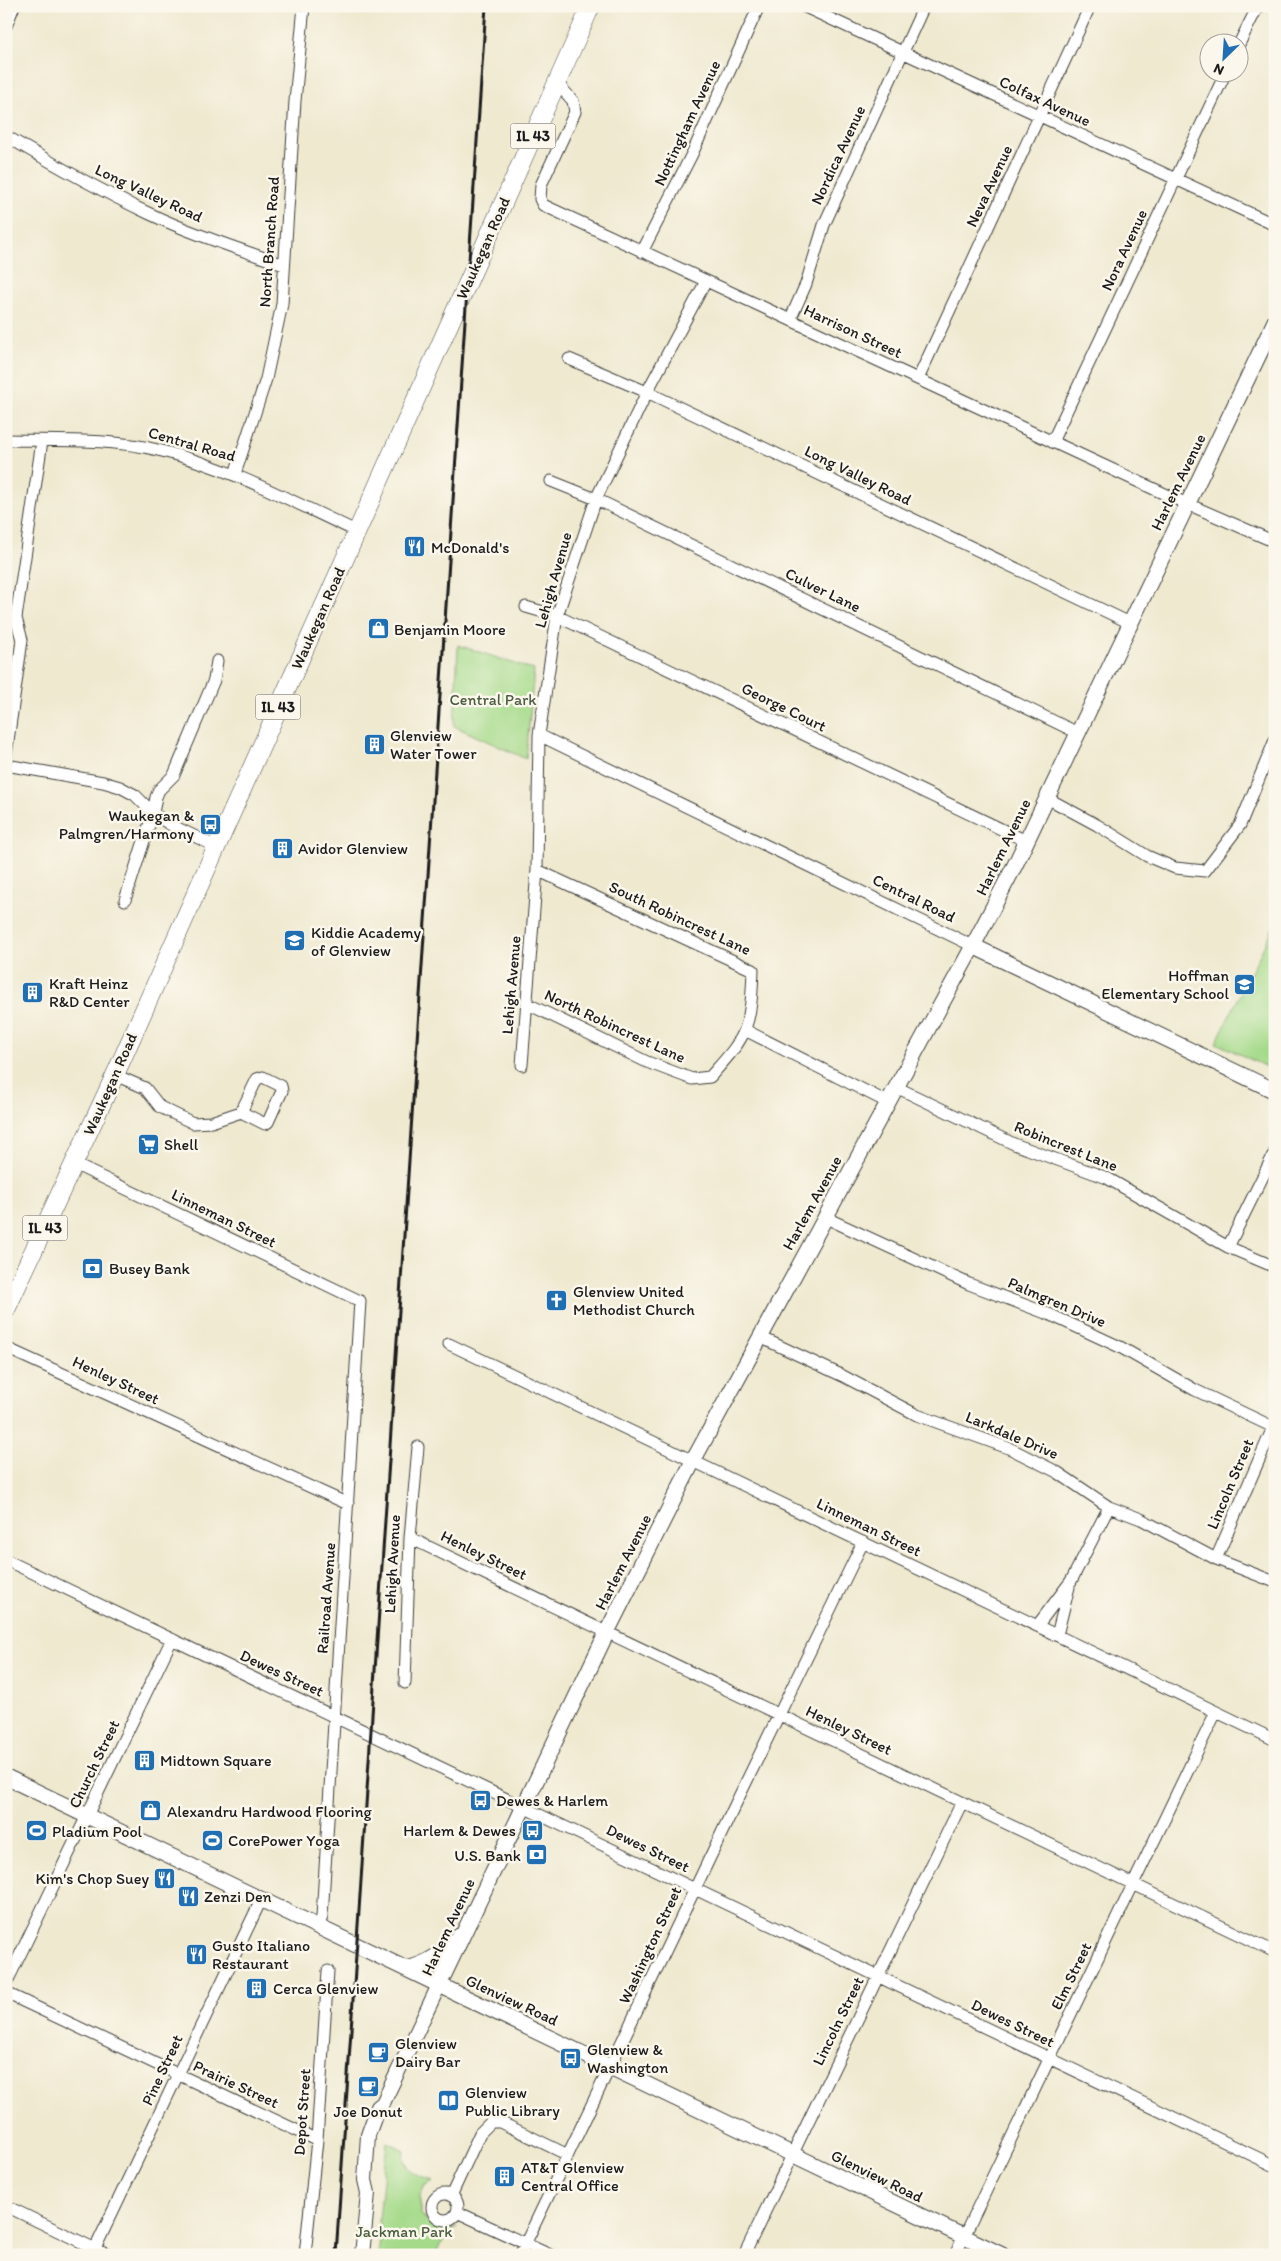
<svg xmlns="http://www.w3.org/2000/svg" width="1281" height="2261" viewBox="0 0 1281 2261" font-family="Itim,sans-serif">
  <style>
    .green { fill: #a5da8a; stroke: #607b53 }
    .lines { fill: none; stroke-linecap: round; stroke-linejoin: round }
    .minor-casing { stroke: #3c3b37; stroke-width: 13 }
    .tertiary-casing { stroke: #3c3b37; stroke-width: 16 }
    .secondary-casing { stroke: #3c3b37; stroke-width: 17 }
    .primary-casing { stroke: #3c3b37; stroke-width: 19 }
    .minor { stroke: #fff; stroke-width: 11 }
    .tertiary { stroke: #fff; stroke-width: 14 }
    .secondary { stroke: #fff; stroke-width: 15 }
    .primary { stroke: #fff; stroke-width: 18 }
    .rail { stroke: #1c1c1c; stroke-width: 3 }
    .labels { text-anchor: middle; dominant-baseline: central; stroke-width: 5; stroke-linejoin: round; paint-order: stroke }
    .shield { fill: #fbf7ec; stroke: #5f5e5a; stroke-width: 1 }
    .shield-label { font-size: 15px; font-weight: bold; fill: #1c1c1c }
    .street-label { font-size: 16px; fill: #1c1c1c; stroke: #fbf7ec }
    .poi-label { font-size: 16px; fill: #1c1c1c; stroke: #fbf7ec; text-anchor: start }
    .park-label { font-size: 16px; fill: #4c5e42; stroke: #fbf7ec }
  </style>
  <rect width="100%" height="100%" fill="#fbf7ec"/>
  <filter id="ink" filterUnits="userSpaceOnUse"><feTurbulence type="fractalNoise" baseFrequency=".02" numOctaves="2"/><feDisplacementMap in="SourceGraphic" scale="10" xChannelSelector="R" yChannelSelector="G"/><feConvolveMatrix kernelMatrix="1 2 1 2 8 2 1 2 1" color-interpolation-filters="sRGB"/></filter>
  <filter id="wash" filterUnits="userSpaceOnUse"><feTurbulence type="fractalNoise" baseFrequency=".0096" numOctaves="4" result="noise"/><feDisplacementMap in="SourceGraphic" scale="20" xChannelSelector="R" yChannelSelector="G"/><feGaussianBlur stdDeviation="1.12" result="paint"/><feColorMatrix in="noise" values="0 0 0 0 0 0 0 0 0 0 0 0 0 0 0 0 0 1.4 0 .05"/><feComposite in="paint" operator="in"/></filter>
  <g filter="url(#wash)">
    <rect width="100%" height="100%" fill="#efe9d0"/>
    <path class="green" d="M458,645L534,670L526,759L454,726Z
      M1275,924V1071L1216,1043Z
      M387,2142L405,2151C402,2173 418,2174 434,2181L425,2185L420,2196V2214L431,2226L440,2230L457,2227L440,2245L436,2255H378L381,2233L379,2219Z"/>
  </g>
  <g filter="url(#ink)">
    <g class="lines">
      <defs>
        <path id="minor" d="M803,6L1275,225
          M6,26L14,6
          M1238,46L1258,6
          M557,83L573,101L575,112L541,185L540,199L543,205L1167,495L1275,542
          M6,136C53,164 99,190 148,213C192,234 239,249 284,265
          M642,252L692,154L759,6
          M790,320L806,284L824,225L924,6
          M569,359L647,392L1130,623
          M918,379L1090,6
          M6,440C58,441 112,438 162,451C231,468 293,502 356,531
          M1052,442L1226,72
          M235,474L266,379L282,304L295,101L304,6
          M551,481L596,499L1078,733
          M526,607L557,616L1026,841
          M539,735L973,946
          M6,755L22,640L16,618L42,441
          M6,765L103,782L120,787L135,795L153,813L169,824L215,846
          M1047,798L1097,825L1147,856L1175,868L1205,871L1240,825L1275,740
          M125,900L153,813L156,797L159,790L174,775L214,680L217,661
          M528,1004L647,1062L692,1079L710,1077C722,1063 739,1046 745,1029C752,1010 752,990 753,970L537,870
          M745,1030L887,1102
          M522,1065L537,870L539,735L557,616L596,499L647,392L706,281
          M115,1075L145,1088L160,1107L193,1123L211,1122L241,1112L265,1124L268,1122L282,1091L281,1086L263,1077L257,1079L241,1112
          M896,1087L1014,1144L1107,1178L1228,1247L1275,1267
          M74,1164L360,1301L322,1917L318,1927
          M824,1217L969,1284L1051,1315L1120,1347L1195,1390L1273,1427
          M1228,1247L1275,1152
          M760,1337L843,1376L917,1415L1011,1449L1057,1472L1109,1507L1141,1519L1216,1559L1275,1582
          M449,1344L1275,1740
          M6,1348L348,1504
          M410,1538L1275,1952
          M1216,1559L1275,1423
          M6,1560L1275,2166
          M1037,1626L1071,1581L1109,1507
          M1057,1635L1069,1587
          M405,1683L410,1538L418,1447
          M6,1984L172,1639
          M6,1993L317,2140
          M432 2207a13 13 0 1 1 26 0a13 13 0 1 1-26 0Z
          M451,2196L480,2133L491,2122H500L568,2155
          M6,2206L108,2255
          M457,2212L550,2255
          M92,2255L261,1900
          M305,2255L317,2140L328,1971
          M520,2255L736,1803L863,1542
          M744,2255L962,1802
          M955,2255L1216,1712"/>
        <path id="tertiary" d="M362,2255L368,2193L365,2180L368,2135L378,2107L383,2103L439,1985"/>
        <path id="secondary" d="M973,946L1275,1091
          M6,1777L1002,2255
          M406,1969C428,1964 444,1953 459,1936
          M439,1985L607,1632L693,1461L973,946L1015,865L1275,321"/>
        <path id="primary" d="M6,1310L115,1075L591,6"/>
      </defs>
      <use href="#minor" class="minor-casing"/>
      <use href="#tertiary" class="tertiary-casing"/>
      <use href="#secondary" class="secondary-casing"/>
      <use href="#primary" class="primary-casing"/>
      <use href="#minor" class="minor"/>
      <use href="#tertiary" class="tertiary"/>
      <use href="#secondary" class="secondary"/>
      <use href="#primary" class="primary"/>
      <path class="rail" d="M336,2255L486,6"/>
    </g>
  </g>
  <defs>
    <symbol id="restaurant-square" viewBox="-11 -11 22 22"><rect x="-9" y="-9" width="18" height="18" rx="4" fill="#1f6fb2" stroke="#fbf7ec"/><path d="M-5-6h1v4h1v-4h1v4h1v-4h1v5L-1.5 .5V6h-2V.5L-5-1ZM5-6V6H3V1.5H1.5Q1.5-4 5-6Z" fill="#fff"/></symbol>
    <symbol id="shop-square" viewBox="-11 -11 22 22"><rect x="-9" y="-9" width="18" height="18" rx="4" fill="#1f6fb2" stroke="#fbf7ec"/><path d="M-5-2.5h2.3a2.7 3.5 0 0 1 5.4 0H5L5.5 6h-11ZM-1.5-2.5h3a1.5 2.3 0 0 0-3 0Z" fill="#fff"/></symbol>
    <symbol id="building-square" viewBox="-11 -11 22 22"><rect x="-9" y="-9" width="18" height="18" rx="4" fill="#1f6fb2" stroke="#fbf7ec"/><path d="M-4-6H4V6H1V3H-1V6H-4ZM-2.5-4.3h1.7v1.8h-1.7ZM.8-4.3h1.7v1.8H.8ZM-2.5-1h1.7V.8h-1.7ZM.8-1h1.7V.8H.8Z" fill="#fff"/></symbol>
    <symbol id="bus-square" viewBox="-11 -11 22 22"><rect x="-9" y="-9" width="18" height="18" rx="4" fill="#1f6fb2" stroke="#fbf7ec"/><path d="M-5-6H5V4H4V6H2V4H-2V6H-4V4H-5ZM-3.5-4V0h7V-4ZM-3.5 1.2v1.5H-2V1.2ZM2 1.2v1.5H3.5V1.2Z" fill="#fff"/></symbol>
    <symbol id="school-square" viewBox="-11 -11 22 22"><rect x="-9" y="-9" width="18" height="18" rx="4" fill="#1f6fb2" stroke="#fbf7ec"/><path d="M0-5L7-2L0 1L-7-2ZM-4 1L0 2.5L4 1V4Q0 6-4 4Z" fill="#fff"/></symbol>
    <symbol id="supermarket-square" viewBox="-11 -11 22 22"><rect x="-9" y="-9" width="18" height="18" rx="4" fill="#1f6fb2" stroke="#fbf7ec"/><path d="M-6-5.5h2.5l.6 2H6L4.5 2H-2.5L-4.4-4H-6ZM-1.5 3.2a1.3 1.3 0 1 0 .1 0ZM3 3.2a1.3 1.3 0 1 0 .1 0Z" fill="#fff"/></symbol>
    <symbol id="bank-square" viewBox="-11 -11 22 22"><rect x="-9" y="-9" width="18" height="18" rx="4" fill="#1f6fb2" stroke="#fbf7ec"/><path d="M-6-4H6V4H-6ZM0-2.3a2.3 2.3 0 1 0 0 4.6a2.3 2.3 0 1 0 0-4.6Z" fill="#fff"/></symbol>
    <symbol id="church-square" viewBox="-11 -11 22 22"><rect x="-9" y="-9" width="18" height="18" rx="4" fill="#1f6fb2" stroke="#fbf7ec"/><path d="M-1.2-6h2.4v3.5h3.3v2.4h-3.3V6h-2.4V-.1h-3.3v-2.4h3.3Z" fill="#fff"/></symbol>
    <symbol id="stadium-square" viewBox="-11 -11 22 22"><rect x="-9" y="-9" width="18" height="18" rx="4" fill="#1f6fb2" stroke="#fbf7ec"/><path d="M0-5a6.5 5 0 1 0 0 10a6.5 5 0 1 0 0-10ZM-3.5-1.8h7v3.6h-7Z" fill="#fff"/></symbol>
    <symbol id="cafe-square" viewBox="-11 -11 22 22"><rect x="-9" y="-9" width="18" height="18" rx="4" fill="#1f6fb2" stroke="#fbf7ec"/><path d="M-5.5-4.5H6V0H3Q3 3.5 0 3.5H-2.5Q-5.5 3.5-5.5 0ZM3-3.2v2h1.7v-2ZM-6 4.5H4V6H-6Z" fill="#fff"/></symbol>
    <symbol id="library-square" viewBox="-11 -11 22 22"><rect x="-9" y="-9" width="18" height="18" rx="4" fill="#1f6fb2" stroke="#fbf7ec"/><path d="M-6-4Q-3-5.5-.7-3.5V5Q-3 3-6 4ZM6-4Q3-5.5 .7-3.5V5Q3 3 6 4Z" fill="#fff"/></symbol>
  </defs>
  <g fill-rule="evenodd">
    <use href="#restaurant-square" x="402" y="534" width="25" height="25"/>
    <use href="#shop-square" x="366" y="616" width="25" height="25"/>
    <use href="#building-square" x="362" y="732" width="25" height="25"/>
    <use href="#bus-square" x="198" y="812" width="25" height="25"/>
    <use href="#building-square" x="270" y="836" width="25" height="25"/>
    <use href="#school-square" x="282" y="928" width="25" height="25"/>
    <use href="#school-square" x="1232" y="972" width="25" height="25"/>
    <use href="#building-square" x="20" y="980" width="25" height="25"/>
    <use href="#supermarket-square" x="136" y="1132" width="25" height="25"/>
    <use href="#bank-square" x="80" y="1256" width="25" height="25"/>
    <use href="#church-square" x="544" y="1288" width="25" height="25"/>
    <use href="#building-square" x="132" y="1748" width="25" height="25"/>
    <use href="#bus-square" x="468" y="1788" width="25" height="25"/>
    <use href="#shop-square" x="138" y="1798" width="25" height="25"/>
    <use href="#bus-square" x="520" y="1818" width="25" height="25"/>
    <use href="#stadium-square" x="24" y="1818" width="25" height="25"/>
    <use href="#stadium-square" x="200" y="1828" width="25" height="25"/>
    <use href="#bank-square" x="524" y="1842" width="25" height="25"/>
    <use href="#restaurant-square" x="152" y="1866" width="25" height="25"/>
    <use href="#restaurant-square" x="176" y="1884" width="25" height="25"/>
    <use href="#restaurant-square" x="184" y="1942" width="25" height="25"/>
    <use href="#building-square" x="244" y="1976" width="25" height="25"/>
    <use href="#cafe-square" x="366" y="2040" width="25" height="25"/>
    <use href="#bus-square" x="558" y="2046" width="25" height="25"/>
    <use href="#cafe-square" x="356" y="2074" width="25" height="25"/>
    <use href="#library-square" x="436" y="2088" width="25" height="25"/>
    <use href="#building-square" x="492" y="2164" width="25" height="25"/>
  </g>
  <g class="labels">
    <g class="shield">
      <rect x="510.5" y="123.5" width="45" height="25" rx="4"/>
      <rect x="255.5" y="694.5" width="45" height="25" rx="4"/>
      <rect x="22.5" y="1215.5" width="45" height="25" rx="4"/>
    </g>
    <g class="shield-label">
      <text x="533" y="136">IL 43</text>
      <text x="278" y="707">IL 43</text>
      <text x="45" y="1228">IL 43</text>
    </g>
    <g class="street-label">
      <text transform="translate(1045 101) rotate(25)">Colfax Avenue</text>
      <text transform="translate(687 123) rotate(-65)">Nottingham Avenue</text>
      <text transform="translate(838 155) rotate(-65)">Nordica Avenue</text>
      <text transform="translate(989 186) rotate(-65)">Neva Avenue</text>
      <text transform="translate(149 193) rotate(25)">Long Valley Road</text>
      <text transform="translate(269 242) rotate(-86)">North Branch Road</text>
      <text transform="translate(483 248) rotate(-66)">Waukegan Road</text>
      <text transform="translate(1124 250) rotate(-65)">Nora Avenue</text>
      <text transform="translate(853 331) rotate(25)">Harrison Street</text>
      <text transform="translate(192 444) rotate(16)">Central Road</text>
      <text transform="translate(858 475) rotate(26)">Long Valley Road</text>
      <text transform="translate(1178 482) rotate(-64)">Harlem Avenue</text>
      <text transform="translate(553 580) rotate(-74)">Lehigh Avenue</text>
      <text transform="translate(823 590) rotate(26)">Culver Lane</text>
      <text transform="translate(318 618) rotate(-66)">Waukegan Road</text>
      <text transform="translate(784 707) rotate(26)">George Court</text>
      <text transform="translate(1003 847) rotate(-64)">Harlem Avenue</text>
      <text transform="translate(914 898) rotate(26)">Central Road</text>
      <text transform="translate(680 918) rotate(25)">South Robincrest Lane</text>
      <text transform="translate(511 985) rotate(-85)">Lehigh Avenue</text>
      <text transform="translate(615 1026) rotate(25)">North Robincrest Lane</text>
      <text transform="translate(110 1084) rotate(-66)">Waukegan Road</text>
      <text transform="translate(1066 1146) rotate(22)">Robincrest Lane</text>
      <text transform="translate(812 1203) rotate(-61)">Harlem Avenue</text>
      <text transform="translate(224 1218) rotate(26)">Linneman Street</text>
      <text transform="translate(1057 1302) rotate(23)">Palmgren Drive</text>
      <text transform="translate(116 1380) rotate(25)">Henley Street</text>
      <text transform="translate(1012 1435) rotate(23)">Larkdale Drive</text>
      <text transform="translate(1230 1484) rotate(-67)">Lincoln Street</text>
      <text transform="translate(869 1527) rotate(26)">Linneman Street</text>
      <text transform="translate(484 1555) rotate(26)">Henley Street</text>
      <text transform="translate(623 1562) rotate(-63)">Harlem Avenue</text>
      <text transform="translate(392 1564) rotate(-87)">Lehigh Avenue</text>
      <text transform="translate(326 1598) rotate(-86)">Railroad Avenue</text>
      <text transform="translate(282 1673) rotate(25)">Dewes Street</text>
      <text transform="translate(849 1730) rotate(26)">Henley Street</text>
      <text transform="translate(94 1764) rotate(-64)">Church Street</text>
      <text transform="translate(648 1848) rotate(26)">Dewes Street</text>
      <text transform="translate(448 1927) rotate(-65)">Harlem Avenue</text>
      <text transform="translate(650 1945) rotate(-65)">Washington Street</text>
      <text transform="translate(1071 1976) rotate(-64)">Elm Street</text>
      <text transform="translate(512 2000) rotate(25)">Glenview Road</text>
      <text transform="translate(838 2021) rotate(-64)">Lincoln Street</text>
      <text transform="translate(1013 2023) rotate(26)">Dewes Street</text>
      <text transform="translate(162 2070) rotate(-65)">Pine Street</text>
      <text transform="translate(236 2084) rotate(25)">Prairie Street</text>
      <text transform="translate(302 2112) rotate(-86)">Depot Street</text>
      <text transform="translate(877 2176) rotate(26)">Glenview Road</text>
    </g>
    <g class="poi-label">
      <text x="431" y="547">McDonald's</text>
      <text x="394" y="629">Benjamin Moore</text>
      <text x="390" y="735">Glenview<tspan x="390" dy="18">Water Tower</tspan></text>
      <text x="194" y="815" text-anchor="end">Waukegan &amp;<tspan x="194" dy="18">Palmgren/Harmony</tspan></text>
      <text x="298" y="848">Avidor Glenview</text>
      <text x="311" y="932">Kiddie Academy<tspan x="311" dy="18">of Glenview</tspan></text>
      <text x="1229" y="975" text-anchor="end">Hoffman<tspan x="1229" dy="18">Elementary School</tspan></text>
      <text x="49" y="983">Kraft Heinz<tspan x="49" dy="18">R&amp;D Center</tspan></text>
      <text x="164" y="1144">Shell</text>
      <text x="109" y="1268">Busey Bank</text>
      <text x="573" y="1291">Glenview United<tspan x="573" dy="18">Methodist Church</tspan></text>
      <text x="160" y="1760">Midtown Square</text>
      <text x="496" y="1800">Dewes &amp; Harlem</text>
      <text x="167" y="1811">Alexandru Hardwood Flooring</text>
      <text x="516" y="1830" text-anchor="end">Harlem &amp; Dewes</text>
      <text x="52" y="1831">Pladium Pool</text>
      <text x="228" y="1840">CorePower Yoga</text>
      <text x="521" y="1855" text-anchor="end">U.S. Bank</text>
      <text x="149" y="1878" text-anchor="end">Kim's Chop Suey</text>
      <text x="204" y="1896">Zenzi Den</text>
      <text x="212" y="1945">Gusto Italiano<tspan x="212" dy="18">Restaurant</tspan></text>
      <text x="273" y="1988">Cerca Glenview</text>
      <text x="395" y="2043">Glenview<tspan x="395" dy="18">Dairy Bar</tspan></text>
      <text x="587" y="2049">Glenview &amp;<tspan x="587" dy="18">Washington</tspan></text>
      <text x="465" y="2092">Glenview<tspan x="465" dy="18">Public Library</tspan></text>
      <text x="368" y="2111" text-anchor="middle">Joe Donut</text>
      <text x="521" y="2167">AT&amp;T Glenview<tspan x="521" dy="18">Central Office</tspan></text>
    </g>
    <g class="park-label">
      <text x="493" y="699">Central Park</text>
      <text x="404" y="2231">Jackman Park</text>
    </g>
  </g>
  <rect width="1281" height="2261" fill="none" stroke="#fbf7ec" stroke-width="25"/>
  <g transform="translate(1224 58) rotate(205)"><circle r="24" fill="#fbf7ec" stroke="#a29f99"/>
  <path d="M0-4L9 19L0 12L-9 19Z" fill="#1f6fb2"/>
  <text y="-8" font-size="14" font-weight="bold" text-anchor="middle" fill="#1c1c1c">N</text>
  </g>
</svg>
